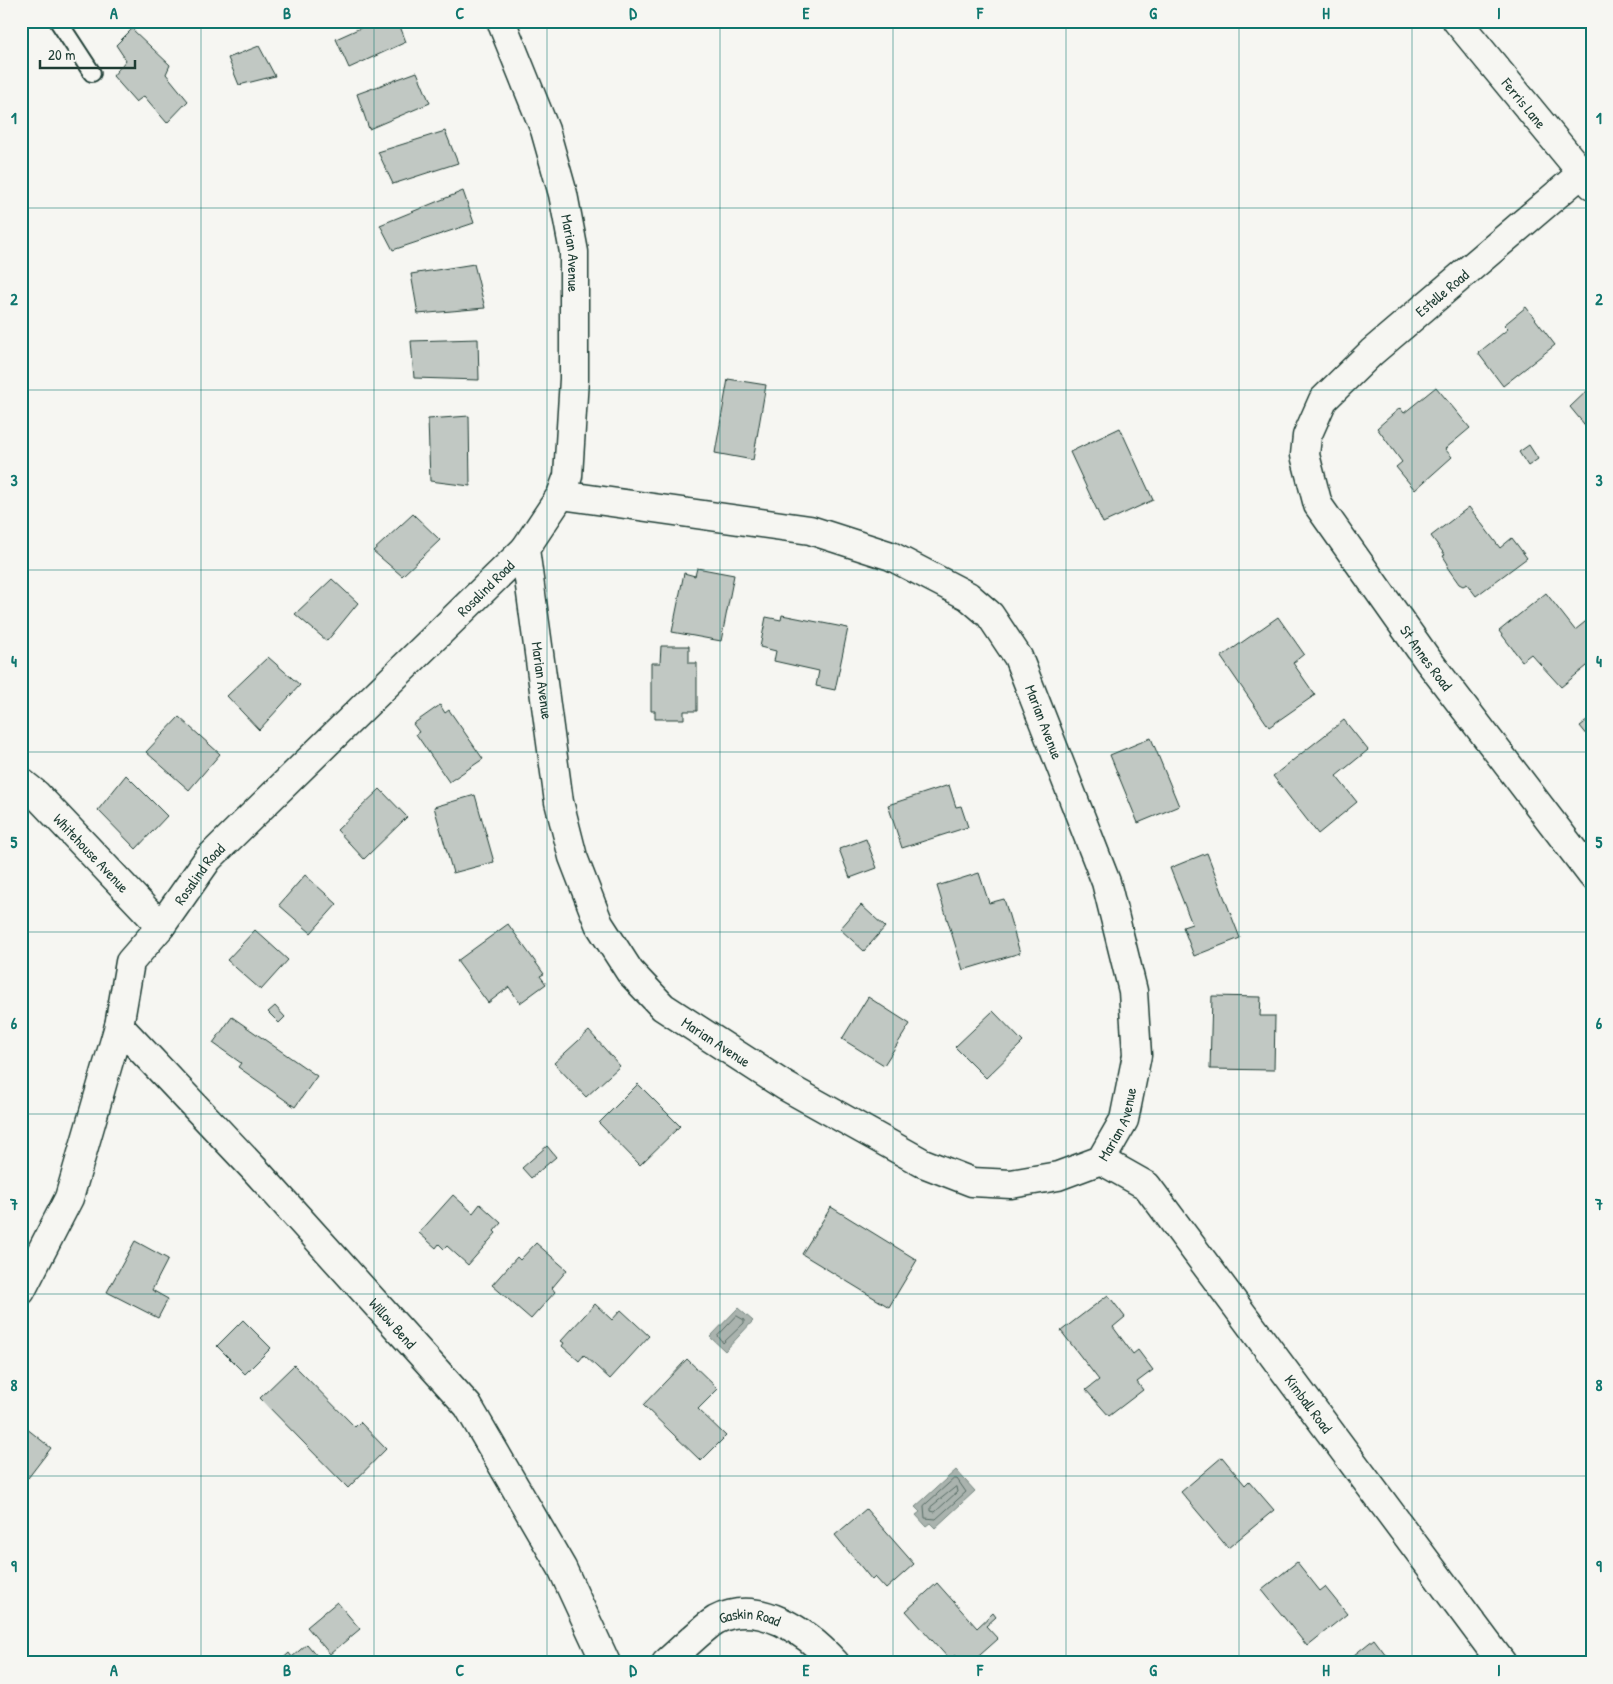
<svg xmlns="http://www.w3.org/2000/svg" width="1613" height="1684" viewBox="0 0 1613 1684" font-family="'Patrick Hand',sans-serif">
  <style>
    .water { fill: #aab3ae; stroke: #72847d }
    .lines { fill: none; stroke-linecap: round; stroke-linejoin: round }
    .shore { stroke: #576c65; stroke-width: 1 }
    .building { fill: #c1c8c3; stroke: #1f3d34 }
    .lane-casing { stroke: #1f3d34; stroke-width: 20 }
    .street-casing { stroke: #1f3d34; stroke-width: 31 }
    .lane { stroke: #f6f6f2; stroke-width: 16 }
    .street { stroke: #f6f6f2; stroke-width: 28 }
    .grid { fill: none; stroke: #0f766e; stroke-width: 1; stroke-opacity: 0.55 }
    .labels { text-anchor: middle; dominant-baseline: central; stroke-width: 4; stroke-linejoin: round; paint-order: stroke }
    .street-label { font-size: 15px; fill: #1f3d34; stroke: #f6f6f2 }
    .neatline { fill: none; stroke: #0f766e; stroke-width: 2 }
    .grid-label { font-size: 16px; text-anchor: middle; font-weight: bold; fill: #0f766e }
  </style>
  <rect width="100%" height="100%" fill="#f6f6f2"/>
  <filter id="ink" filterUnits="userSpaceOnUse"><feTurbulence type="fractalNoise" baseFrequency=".02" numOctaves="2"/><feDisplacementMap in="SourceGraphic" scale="10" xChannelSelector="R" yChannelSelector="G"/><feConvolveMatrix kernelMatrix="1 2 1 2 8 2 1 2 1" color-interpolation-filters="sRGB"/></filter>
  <g filter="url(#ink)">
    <path class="water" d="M738,1308L753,1321L725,1351L710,1337Z
      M956,1470L975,1491L935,1528L930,1523L926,1526L916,1515L920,1512L915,1507Z"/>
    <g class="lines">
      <path class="shore" d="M737,1316L744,1320V1323L723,1343L718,1336Z
        M954,1479H957L966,1492L936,1519L925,1518L924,1506Z
        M956,1487L957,1492L935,1512L931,1511V1507Z"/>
    </g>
    <path class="building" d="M376,21H398L406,42L349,68L336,39Z
      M132,29L170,65L166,74L188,101L167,123L144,96L136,102L113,76L126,60L116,45Z
      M259,46L275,76L239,85L228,58Z
      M417,72L430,103L369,129L357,94Z
      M445,131L458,163L393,184L378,152Z
      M463,191L474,223L393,250L380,225Z
      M474,264L485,308L418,314L411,274Z
      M1526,307L1555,345L1503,386L1478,353L1508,329L1504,325Z
      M478,339L479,380L414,378L411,341Z
      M728,379L766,385L753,460L715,453Z
      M1592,386V428L1589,430L1570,407Z
      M1436,387L1470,428L1445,449L1452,457L1415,490L1396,467L1402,462L1377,428L1400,408L1404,413Z
      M469,416L470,486L430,481L428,419Z
      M1120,428L1153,500L1103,523L1070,452Z
      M1529,445L1538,459L1528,466L1519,452Z
      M1469,507L1500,548L1512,538L1527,558L1476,596L1467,584L1463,586L1459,584L1447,567L1448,564L1443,556L1445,555L1431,536Z
      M413,514L440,540L402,576L373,551Z
      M697,568L734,575L721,641L672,632L684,573L695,576Z
      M332,579L358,603L327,641L295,614Z
      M1546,593L1575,630L1590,618L1592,621V662L1561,687L1531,654L1522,661L1499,631Z
      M782,615L848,628L835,690L816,686L819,671L774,661L776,651L760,647L766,617L781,620Z
      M1278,617L1304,654L1293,663L1315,695L1269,727L1221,657Z
      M661,646H689V663H697V711H684V719H655V711H651V663H660Z
      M268,657L300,685L259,730L227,696Z
      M440,705L445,713L449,710L483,759L449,782L416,734L419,732L413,724Z
      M179,717L220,754L189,790L146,752Z
      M1592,717V741L1580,726Z
      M1344,720L1368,750L1336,776L1357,802L1318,834L1273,776Z
      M1151,738L1179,806L1138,823L1110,755Z
      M126,775L167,816L136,849L98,810Z
      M949,785L956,807L961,806L968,827L902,848L888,805Z
      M380,789L407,817L364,859L337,830Z
      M475,795L494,862L453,873L434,807Z
      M866,839L877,868L850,878L839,849Z
      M1207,853L1240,938L1194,956L1183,927L1192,924L1170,868Z
      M979,873L989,903L1004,899L1020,953L963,970L937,886Z
      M305,875L337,904L311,933L279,905Z
      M861,905L885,927L864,951L840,929Z
      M508,924L544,974L540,976L546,984L520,1003L509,987L488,1003L457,961Z
      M255,930L288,960L261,990L227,960Z
      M1212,996L1261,997L1260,1016H1275L1274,1070L1210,1069Z
      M868,997L910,1024L884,1065L842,1039Z
      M275,1006L285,1017L279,1023L268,1012Z
      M993,1011L1023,1042L986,1078L955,1047Z
      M232,1017L317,1076L295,1107L238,1067L241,1063L213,1043Z
      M589,1031L620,1066L586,1097L554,1063Z
      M638,1084L680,1126L640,1165L599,1123Z
      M547,1146L556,1157L531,1178L522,1168Z
      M453,1195L473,1213L480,1204L501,1223L494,1231L496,1233L468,1265L447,1246L444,1249L439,1244L436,1248L419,1233Z
      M831,1207L917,1260L889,1307L802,1254Z
      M135,1241L168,1259L152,1290L168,1299L158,1318L107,1292Z
      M536,1243L567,1270L552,1288L555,1292L531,1319L492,1285L517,1257L520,1260Z
      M1108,1295L1125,1317L1113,1327L1133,1354L1138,1350L1153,1370L1137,1382L1143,1390L1109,1416L1086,1390L1099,1380L1061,1331Z
      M595,1304L612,1320L621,1310L649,1336L610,1379L584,1355L579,1361L562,1346L564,1343L561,1341Z
      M243,1320L271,1348L245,1374L217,1346Z
      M687,1359L718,1389L698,1409L726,1436L701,1461L643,1405Z
      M294,1365L355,1427L360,1422L386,1449L348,1488L260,1398Z
      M21,1424L51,1448L28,1478L21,1472Z
      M1222,1457L1245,1485L1249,1481L1274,1510L1228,1548L1181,1492Z
      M866,1509L914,1564L886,1589L875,1577L872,1580L835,1535Z
      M1297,1562L1320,1591L1325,1587L1347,1614L1307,1646L1262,1590Z
      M937,1583L977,1628L993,1613L996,1617L986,1626L998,1639L971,1663H962L955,1655L950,1660L906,1611Z
      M337,1602L360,1629L330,1654L307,1627Z
      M1374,1639L1392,1663H1344Z
      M307,1644L323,1663H278L289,1653L292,1657Z"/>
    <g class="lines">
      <defs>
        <path id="lane" d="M58,21L92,73"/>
        <g id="street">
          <path id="s1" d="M501,21L545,130L563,194L574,252V379L568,476L561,495L525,549L559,802L573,857L599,924L630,972L663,1007L785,1086L923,1163L972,1182L1011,1184L1058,1176L1101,1160L1124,1120L1137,1055L1133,991L1106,882L1018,657L990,615L968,596L891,556L810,530L561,495"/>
          <path id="s2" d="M1457,21L1592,185"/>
          <path id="s3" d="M1582,173L1372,352L1323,400L1307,436L1305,455L1318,505L1427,659L1592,875"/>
          <path id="s4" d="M21,782L36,794L161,926"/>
          <path id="s5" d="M119,1026L258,1173L468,1406L562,1568L606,1663"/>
          <path id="s6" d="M1101,1160L1147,1186L1502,1663"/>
          <path id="s7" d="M21,1291L69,1198L119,1026L130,962L161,926L208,859L525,549"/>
          <path id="s8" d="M666,1663C679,1652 704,1627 716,1620C759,1598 807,1632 835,1663"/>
        </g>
      </defs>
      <use href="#lane" class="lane-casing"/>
      <use href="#street" class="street-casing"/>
      <use href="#lane" class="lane"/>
      <use href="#street" class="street"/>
    </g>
  </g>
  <path class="grid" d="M201,21V1663M374,21V1663M547,21V1663M720,21V1663M893,21V1663M1066,21V1663M1239,21V1663M1412,21V1663M21,208H1592M21,390H1592M21,570H1592M21,752H1592M21,932H1592M21,1114H1592M21,1294H1592M21,1476H1592"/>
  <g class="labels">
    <g class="street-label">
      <text stroke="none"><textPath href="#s2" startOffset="106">Ferris Lane</textPath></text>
      <text stroke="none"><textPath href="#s1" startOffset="244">Marian Avenue</textPath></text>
      <text transform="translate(1442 293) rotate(-40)">Estelle Road</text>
      <text stroke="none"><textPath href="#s7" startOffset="866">Rosalind Road</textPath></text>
      <text stroke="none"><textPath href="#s3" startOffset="642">St Annes Road</textPath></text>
      <text stroke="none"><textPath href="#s1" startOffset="685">Marian Avenue</textPath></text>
      <text transform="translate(1044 722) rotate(69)">Marian Avenue</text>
      <text stroke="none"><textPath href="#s4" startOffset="100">Whitehouse Avenue</textPath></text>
      <text stroke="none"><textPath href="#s7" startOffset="461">Rosalind Road</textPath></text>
      <text stroke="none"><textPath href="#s1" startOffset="1105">Marian Avenue</textPath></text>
      <text stroke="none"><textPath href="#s1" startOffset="1570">Marian Avenue</textPath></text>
      <text stroke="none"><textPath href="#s5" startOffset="404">Willow Bend</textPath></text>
      <text stroke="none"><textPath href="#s6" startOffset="324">Kimball Road</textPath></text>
      <text stroke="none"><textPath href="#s8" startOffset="101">Gaskin Road</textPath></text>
    </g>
  </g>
  <rect width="1613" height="1684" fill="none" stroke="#f6f6f2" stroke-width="55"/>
  <path d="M40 60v8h95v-8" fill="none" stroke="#1f3d34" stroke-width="2.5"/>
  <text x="48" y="60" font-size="15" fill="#1f3d34" stroke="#f6f6f2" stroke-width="4" paint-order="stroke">20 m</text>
  <rect x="28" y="28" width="1558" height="1628" class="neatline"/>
  <g class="grid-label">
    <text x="114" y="19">A</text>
    <text x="287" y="19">B</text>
    <text x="460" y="19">C</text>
    <text x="633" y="19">D</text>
    <text x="806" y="19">E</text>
    <text x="980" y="19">F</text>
    <text x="1153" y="19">G</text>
    <text x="1326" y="19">H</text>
    <text x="1499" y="19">I</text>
    <text x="14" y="124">1</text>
    <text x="1599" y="124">1</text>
    <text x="14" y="305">2</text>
    <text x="1599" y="305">2</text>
    <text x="14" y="486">3</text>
    <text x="1599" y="486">3</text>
    <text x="14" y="667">4</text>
    <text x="1599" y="667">4</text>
    <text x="14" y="848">5</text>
    <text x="1599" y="848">5</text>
    <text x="14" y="1029">6</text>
    <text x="1599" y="1029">6</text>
    <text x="14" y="1210">7</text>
    <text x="1599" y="1210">7</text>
    <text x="14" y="1391">8</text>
    <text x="1599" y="1391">8</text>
    <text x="14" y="1572">9</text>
    <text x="1599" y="1572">9</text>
    <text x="114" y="1676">A</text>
    <text x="287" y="1676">B</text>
    <text x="460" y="1676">C</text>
    <text x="633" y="1676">D</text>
    <text x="806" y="1676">E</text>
    <text x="980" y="1676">F</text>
    <text x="1153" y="1676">G</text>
    <text x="1326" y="1676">H</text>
    <text x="1499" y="1676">I</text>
  </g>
</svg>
